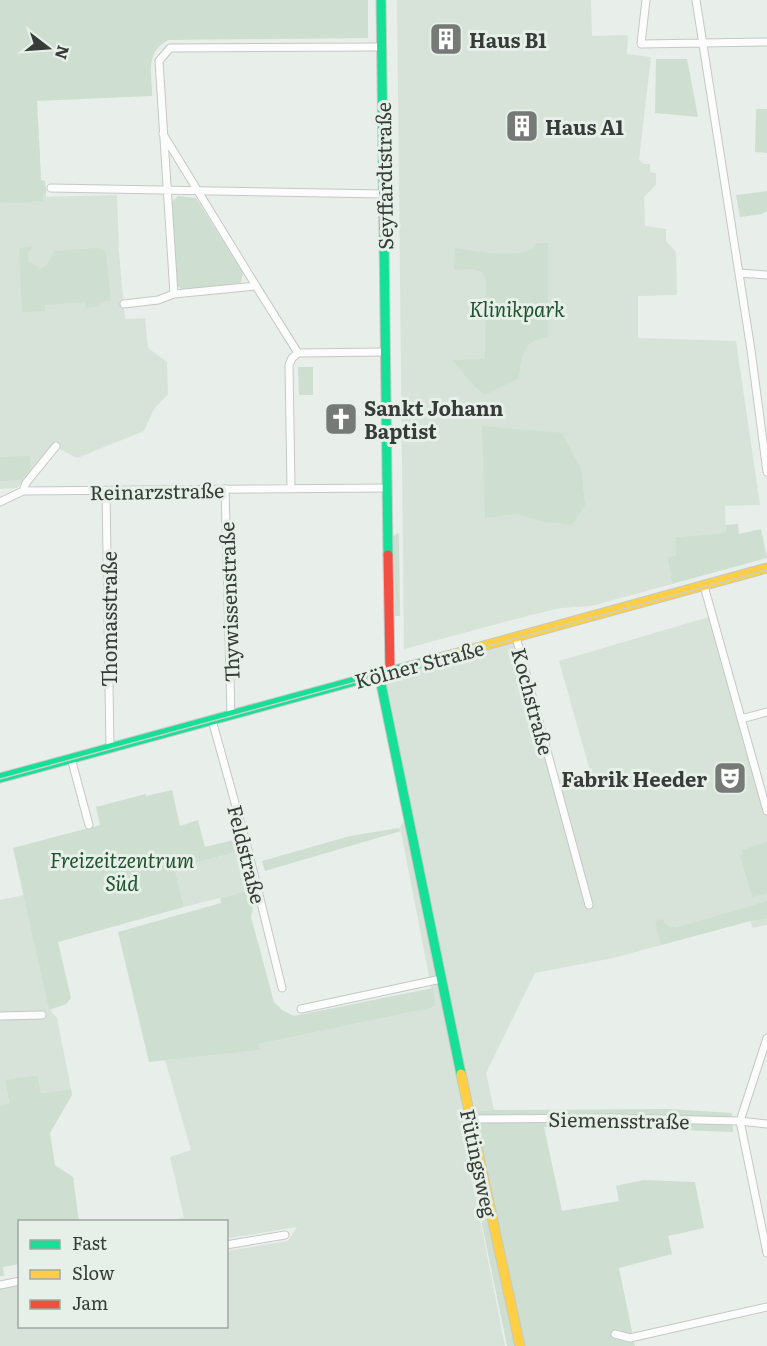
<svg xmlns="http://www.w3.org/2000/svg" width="767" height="1346" viewBox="0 0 767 1346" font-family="Literata,serif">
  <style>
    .built { fill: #d7e3d9 }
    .green { fill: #ceded1 }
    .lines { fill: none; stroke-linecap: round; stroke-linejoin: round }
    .street-casing { stroke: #c4c9c5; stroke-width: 9 }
    .fast-casing { stroke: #c4c9c5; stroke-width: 11 }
    .slow-casing { stroke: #c4c9c5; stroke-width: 11 }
    .jam-casing { stroke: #c4c9c5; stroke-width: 11 }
    .street { stroke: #fcfcfc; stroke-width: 7 }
    .fast { stroke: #16e098; stroke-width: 9 }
    .slow { stroke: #ffcf43; stroke-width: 9 }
    .jam { stroke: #f24e42; stroke-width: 9 }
    .tram { stroke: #cdcfcd; stroke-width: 1.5 }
    .labels { text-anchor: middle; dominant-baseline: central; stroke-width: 6; stroke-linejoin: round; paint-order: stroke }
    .poi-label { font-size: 20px; font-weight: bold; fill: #383c39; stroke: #e6f0e8; text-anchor: start }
    .street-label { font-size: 20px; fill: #383c39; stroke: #e6f0e8 }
    .park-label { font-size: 20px; font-style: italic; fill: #1f522f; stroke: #e6f0e8 }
  </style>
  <rect width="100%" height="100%" fill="#e8eee9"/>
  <path class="built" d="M397,0H591L592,36L628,35L627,54L651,57L639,160L644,164H650V172L656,173V185L644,197L645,226L666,229V241L676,252L677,295L638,296V338L736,341L760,505L725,506L726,533L676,537V556L667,558L672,584L591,606L561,608L531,615L404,649Z
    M38,121L41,180L45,181L46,197L117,195L119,252L125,319L145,318L148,348L167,362L168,394L154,409L144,431L77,458L52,445L17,488L0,489V124Z
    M716,615L767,802V925L753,928L750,921L613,958L535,973L486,1073L494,1110L459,1113L505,1346H0V1289L19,1285L20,1326H226L227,1251L288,1241L297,1227L230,1238L227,1235L226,1222L177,1221V1219L184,1218L170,1157L191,1150L165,1060L260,1050L259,1044L435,1007L400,827L411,809L385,678L522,641L559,780L590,771L559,661Z
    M240,851L251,890L184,907L172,858L181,855L195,863Z
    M24,895L49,1009L57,1018L71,1089L41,1093L38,1075L5,1080L9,1104L0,1106V900Z"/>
  <path class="green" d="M0,0H368V38L168,40C145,52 152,73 152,96L37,101L41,180L45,181L46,193L43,194V201L13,203L0,202Z
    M656,59H687L698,117L655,113Z
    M756,109H767V153L755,152Z
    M767,191V211L762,214L740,217L736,195Z
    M178,196L196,198L243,273L241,282L237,285L184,290L177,286L172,202Z
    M536,243H548V337C523,340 521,355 519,378L485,395L473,385L452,360L485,359L486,280L482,272L472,269L454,270L455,248C480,251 511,260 535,248Z
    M33,246L28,253V262L41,268L47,265L54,251L98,248L103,250L106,254L111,301L100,302V306L86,308L85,302L45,305V311L22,312L19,248Z
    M298,367H313V395H299Z
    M482,426L562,433L581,469L585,505L572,525L540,521L519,514L485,518Z
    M30,456V470L21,480L0,481V457Z
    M738,524L739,534L761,529L767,558L672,584L667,557L676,556V537L726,533V525Z
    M399,533L400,616H395L393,536Z
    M172,790L180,826L198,820L205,847L237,839L240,851L195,863L181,855L172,858L184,907L58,942L71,998L66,1004L49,1010L13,848L100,825L96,807L146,794V796Z
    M399,828L401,831L265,871L262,861L350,836Z
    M767,842V893L752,897L740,855L743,854L742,850Z
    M251,890L255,897L251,917L274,1002L282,1010L294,1016L433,988L435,1007L259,1044L260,1050L149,1062L118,932L221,903L220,898Z
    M767,901V918L750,921L661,945L655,921L663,919L665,924L675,928Z
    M38,1075L41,1093L71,1089L72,1095L50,1133L55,1165L73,1177L79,1221L20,1222L19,1264L3,1267L4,1276H0V1106L9,1103L5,1080Z
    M669,1109L732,1113L733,1132L602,1127H544L562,1211L619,1201L616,1186L643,1180L695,1182L704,1228L668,1236L672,1254L619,1268L635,1346H507L459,1113L494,1110Z"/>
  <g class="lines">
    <defs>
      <path id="street" d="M646,0L641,44L767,42
        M696,0L751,350L767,472
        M51,188L384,194
        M739,273L767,275
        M256,286L298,353
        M174,294L159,61L170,48L382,47
        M124,304L158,300L174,294L256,286L163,134
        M291,488L289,365L292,358L298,353L385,352
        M225,489L231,715
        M23,491L26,483L56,446
        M106,491L110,748
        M0,502L23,491L387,488
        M704,586L767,811
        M516,637L589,905
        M741,719L767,712
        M212,720L247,846L282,988
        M71,758L89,825
        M301,1009L441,979
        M0,1016L42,1015
        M767,1038L740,1121L767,1253
        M471,1119L612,1118L740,1121L767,1124
        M226,1245L285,1235
        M0,1285L20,1281
        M615,1334L630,1338L767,1307"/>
      <path id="fast" d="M381,0L388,555
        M379,674L461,1074
        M0,778L432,660"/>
      <path id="slow" d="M432,660L767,568
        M461,1074L520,1346"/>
      <path id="jam" d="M388,555L390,671"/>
    </defs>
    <use href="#street" class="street-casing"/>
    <use href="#fast" class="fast-casing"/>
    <use href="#slow" class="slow-casing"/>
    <use href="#jam" class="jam-casing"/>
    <use href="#street" class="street"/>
    <use href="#fast" class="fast"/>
    <use href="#slow" class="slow"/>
    <use href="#jam" class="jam"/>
    <path class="tram" d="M0,779L767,570"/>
  </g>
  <defs>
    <symbol id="building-square" viewBox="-11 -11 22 22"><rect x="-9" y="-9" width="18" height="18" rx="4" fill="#767a77" stroke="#e6f0e8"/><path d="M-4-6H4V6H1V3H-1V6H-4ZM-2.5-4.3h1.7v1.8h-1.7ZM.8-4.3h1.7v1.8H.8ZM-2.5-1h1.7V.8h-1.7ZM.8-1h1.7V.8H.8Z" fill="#fff"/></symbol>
    <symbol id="church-square" viewBox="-11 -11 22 22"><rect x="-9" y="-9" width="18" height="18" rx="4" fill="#767a77" stroke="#e6f0e8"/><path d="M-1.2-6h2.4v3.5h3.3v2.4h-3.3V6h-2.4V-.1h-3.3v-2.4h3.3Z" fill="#fff"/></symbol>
    <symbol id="theatre-square" viewBox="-11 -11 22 22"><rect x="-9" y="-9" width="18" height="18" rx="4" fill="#767a77" stroke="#e6f0e8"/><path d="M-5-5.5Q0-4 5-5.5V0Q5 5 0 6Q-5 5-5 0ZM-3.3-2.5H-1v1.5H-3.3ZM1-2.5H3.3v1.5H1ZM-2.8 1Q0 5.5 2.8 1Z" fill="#fff"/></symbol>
  </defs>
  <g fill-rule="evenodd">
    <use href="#building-square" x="427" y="20" width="38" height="38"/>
    <use href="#building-square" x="503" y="107" width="38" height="38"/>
    <use href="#church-square" x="322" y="400" width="38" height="38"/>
    <use href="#theatre-square" x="711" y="759" width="38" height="38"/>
  </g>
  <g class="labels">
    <g class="poi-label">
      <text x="469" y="39">Haus B1</text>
      <text x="545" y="126">Haus A1</text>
      <text x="364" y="407">Sankt Johann<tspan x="364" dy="23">Baptist</tspan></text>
      <text x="707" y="778" text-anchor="end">Fabrik Heeder</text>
    </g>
    <g class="street-label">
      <text transform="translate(383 176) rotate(-91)">Seyffardtstraße</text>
      <text transform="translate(157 490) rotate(-1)">Reinarzstraße</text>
      <text transform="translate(228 602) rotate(-92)">Thywissenstraße</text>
      <text transform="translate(108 619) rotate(-90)">Thomasstraße</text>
      <text transform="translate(419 663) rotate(-15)">Kölner Straße</text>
      <text transform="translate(534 701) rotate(75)">Kochstraße</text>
      <text transform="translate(248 854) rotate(76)">Feldstraße</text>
      <text transform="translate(619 1119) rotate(1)">Siemensstraße</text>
      <text transform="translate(480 1163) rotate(78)">Fütingsweg</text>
    </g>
    <g class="park-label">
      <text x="517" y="308">Klinikpark</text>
      <text x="122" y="859">Freizeitzentrum<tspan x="122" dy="23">Süd</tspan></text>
    </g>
  </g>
  <rect x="18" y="1220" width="210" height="108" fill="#e6f0e8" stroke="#a0a8a2" stroke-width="1.5"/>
  <rect x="30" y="1240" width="30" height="9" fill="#16e098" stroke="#a0a8a2" stroke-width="1.5"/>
  <text x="72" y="1250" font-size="18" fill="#383c39">Fast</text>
  <rect x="30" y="1270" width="30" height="9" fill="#ffcf43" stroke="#a0a8a2" stroke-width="1.5"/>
  <text x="72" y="1280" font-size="18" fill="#383c39">Slow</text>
  <rect x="30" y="1300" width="30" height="9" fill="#f24e42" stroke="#a0a8a2" stroke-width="1.5"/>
  <text x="72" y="1310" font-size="18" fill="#383c39">Jam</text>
  <g transform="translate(48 48) rotate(107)" stroke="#e6f0e8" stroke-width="4.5" paint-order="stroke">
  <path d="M0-4.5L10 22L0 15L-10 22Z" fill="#383c39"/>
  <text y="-9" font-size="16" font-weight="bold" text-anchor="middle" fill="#383c39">N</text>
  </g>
</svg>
